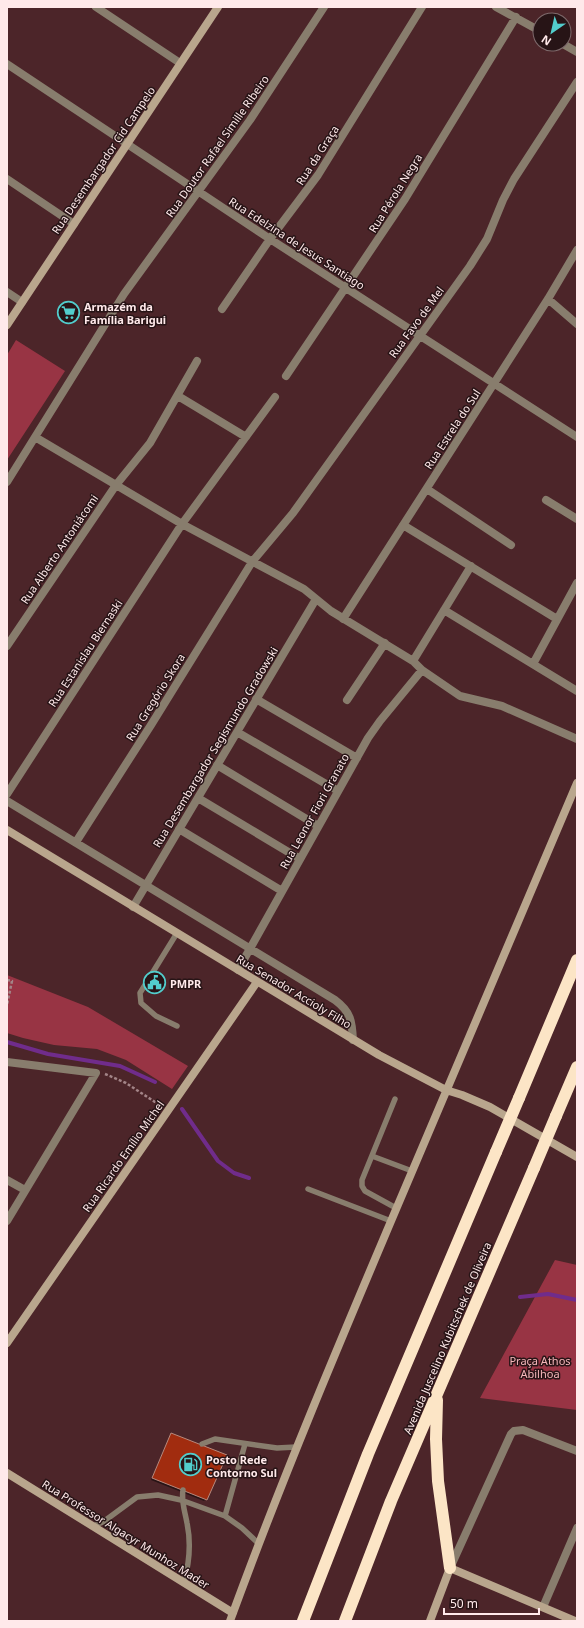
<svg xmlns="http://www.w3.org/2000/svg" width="584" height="1628" viewBox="0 0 584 1628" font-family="'Noto Sans',sans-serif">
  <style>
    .green { fill: #983444 }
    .shadow { fill: #0007 }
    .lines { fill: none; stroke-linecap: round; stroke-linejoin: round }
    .stream { stroke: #702c8b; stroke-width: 4 }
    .building { fill: #a12c0f; stroke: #b7897d }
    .path { stroke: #a38487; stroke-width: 2.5; stroke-dasharray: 3 2; stroke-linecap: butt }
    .lane { stroke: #887d6d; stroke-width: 5.5 }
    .street { stroke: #887d6d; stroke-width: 8 }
    .secondary { stroke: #b9a68d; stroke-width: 8 }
    .highway { stroke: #fce5c6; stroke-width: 12 }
    .highway-bridge { stroke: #fce5c6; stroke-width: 12 }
    .labels { text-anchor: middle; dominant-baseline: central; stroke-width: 3; stroke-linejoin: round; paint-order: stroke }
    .street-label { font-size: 11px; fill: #ffe9ea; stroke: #271416 }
    .poi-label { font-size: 11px; font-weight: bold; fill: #ffe9ea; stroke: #271416; text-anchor: start }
    .park-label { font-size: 11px; fill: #f6b6ba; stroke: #271416 }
  </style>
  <rect width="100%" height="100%" fill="#4c2529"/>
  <path class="green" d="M16,340L65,371L7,460V355Z
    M7,975L88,1007L188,1066L172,1089L126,1060L97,1049L54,1045L23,1038L7,1033Z
    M555,1260L577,1265V1410L480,1398Z"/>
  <path class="shadow" d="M171,1434L206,1499L204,1501L151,1480Z"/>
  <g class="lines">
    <path class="stream" d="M7,1042L48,1054L120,1066L155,1082
      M182,1109L218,1161L234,1173L249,1178
      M520,1297L548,1294L577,1300"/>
  </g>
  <path class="building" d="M171,1433L227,1455L207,1500L152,1478Z"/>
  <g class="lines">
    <path class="path" d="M7,980L12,981L7,1005
      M105,1074L126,1083L161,1106"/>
    <path class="lane" d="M177,933L140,993L141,1003L156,1016L177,1026
      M395,1099L362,1180V1186L365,1191L396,1208
      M372,1156L412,1171
      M308,1189L391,1221
      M202,1444L215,1439L277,1448L296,1447
      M183,1490C181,1502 185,1511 187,1523C191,1542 189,1564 184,1582
      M225,1516L245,1444
      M93,1526L103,1522L137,1497L158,1495L181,1500L225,1516L242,1528L258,1543"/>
    <path class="street" d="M96,7L180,63
      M496,7L540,31
      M563,44L577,52
      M7,64L270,239L577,437
      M7,179L74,224
      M7,292L22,302
      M548,299L577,324
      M222,309L270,239L318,175L422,7
      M286,376L405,199L516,17
      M178,396L246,437
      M35,437L182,524L304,589L331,611L413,661L422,670L460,696L502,706L577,739
      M7,482L124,294L250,120L324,7
      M427,489L511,545
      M546,500L577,519
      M403,525L557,619
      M444,610L577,691
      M343,619L548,299L577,250
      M7,646L116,485L150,443L197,361
      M413,661L471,566
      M533,664L577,583
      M256,699L357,758
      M347,700L385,643
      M237,732L338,791
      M217,765L318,826
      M7,794L182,524L275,397
      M198,798L300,859
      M7,801L335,1000C351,1012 352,1021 353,1040
      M179,829L282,891
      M76,842L151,725L252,562L293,513L470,266L487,239L503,200L514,179L577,82
      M133,907L316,599
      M238,970L368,738L380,721L422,670
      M7,1062L96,1073L7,1221
      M7,1180L25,1190
      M450,1568L511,1434L514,1431L523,1430L577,1451
      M543,1607L577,1528"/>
    <path class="secondary" d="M7,325L218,7
      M7,830L379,1055L446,1090L462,1095L490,1107L577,1157
      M7,1343L257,982
      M7,1473L233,1613
      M230,1621C281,1481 339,1344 397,1207C456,1065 517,924 577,783
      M430,1621L450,1568L575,1621"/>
    <path class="highway" d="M519,1098L577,960
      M556,1116L577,1067
      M437,1400L436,1439L438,1481L450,1568
      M303,1621L368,1454L496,1152
      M345,1621L391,1501L534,1168"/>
    <path class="highway-bridge" d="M496,1152L519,1098
      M534,1168L556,1116"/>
  </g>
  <defs>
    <symbol id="supermarket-ring" viewBox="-11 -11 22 22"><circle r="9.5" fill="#271416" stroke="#52cdcc" stroke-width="1.5"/><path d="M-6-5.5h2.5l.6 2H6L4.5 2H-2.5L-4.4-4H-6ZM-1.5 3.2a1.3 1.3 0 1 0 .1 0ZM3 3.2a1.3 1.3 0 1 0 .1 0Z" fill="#52cdcc"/></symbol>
    <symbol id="civic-ring" viewBox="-11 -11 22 22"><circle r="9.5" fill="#271416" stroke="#52cdcc" stroke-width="1.5"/><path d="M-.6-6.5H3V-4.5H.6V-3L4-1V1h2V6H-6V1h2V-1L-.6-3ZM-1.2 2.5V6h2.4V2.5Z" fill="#52cdcc"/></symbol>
    <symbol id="fuel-ring" viewBox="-11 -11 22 22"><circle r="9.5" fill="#271416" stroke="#52cdcc" stroke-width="1.5"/><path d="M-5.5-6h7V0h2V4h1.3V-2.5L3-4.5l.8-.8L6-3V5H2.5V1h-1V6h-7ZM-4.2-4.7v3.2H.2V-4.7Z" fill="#52cdcc"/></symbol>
  </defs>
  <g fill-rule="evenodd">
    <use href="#supermarket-ring" x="56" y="300" width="25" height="25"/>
    <use href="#civic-ring" x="142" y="970" width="25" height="25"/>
    <use href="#fuel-ring" x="178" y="1452" width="25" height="25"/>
  </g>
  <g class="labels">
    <g class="street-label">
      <text transform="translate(217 146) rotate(-55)">Rua Doutor Rafael Simille Ribeiro</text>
      <text transform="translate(317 155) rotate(-57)">Rua da Graça</text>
      <text transform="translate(103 160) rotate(-56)">Rua Desembargador Cid Campelo</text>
      <text transform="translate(395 193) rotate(-58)">Rua Pérola Negra</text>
      <text transform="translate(297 243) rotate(33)">Rua Edelzina de Jesus Santiago</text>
      <text transform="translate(416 322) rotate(-54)">Rua Favo de Mel</text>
      <text transform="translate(452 429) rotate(-57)">Rua Estrela do Sul</text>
      <text transform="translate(59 549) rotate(-56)">Rua Alberto Antoniácomi</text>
      <text transform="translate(85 653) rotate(-57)">Rua Estanislau Biernaski</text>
      <text transform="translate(155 697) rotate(-58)">Rua Gregório Skora</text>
      <text transform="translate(215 747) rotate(-59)">Rua Desembargador Segismundo Gradowski</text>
      <text transform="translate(314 811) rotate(-61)">Rua Leonor Fiori Granato</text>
      <text transform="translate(294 991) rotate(31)">Rua Senador Accioly Filho</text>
      <text transform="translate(123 1156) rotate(-55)">Rua Ricardo Emílio Michel</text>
      <text transform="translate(447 1338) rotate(-67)">Avenida Juscelino Kubitschek de Oliveira</text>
      <text transform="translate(126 1534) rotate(32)">Rua Professor Algacyr Munhoz Mader</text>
    </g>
    <g class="poi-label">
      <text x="84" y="306">Armazém da<tspan x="84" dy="13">Família Barigui</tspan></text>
      <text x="170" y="983">PMPR</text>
      <text x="206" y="1459">Posto Rede<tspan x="206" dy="13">Contorno Sul</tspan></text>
    </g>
    <g class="park-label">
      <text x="540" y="1360">Praça Athos<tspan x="540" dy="13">Abilhoa</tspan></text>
    </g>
  </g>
  <rect width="584" height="1628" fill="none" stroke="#ffe9ea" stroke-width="16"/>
  <g transform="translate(552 32) rotate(214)"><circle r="19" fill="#271416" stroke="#7d696b"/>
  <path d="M0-3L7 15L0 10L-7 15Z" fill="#52cdcc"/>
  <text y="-6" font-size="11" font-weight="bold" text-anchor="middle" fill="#ffe9ea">N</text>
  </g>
  <path d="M444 1608v6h95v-6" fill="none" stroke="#ffe9ea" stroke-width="2"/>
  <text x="450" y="1608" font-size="12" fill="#ffe9ea" stroke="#271416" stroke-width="3" paint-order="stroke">50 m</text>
</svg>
